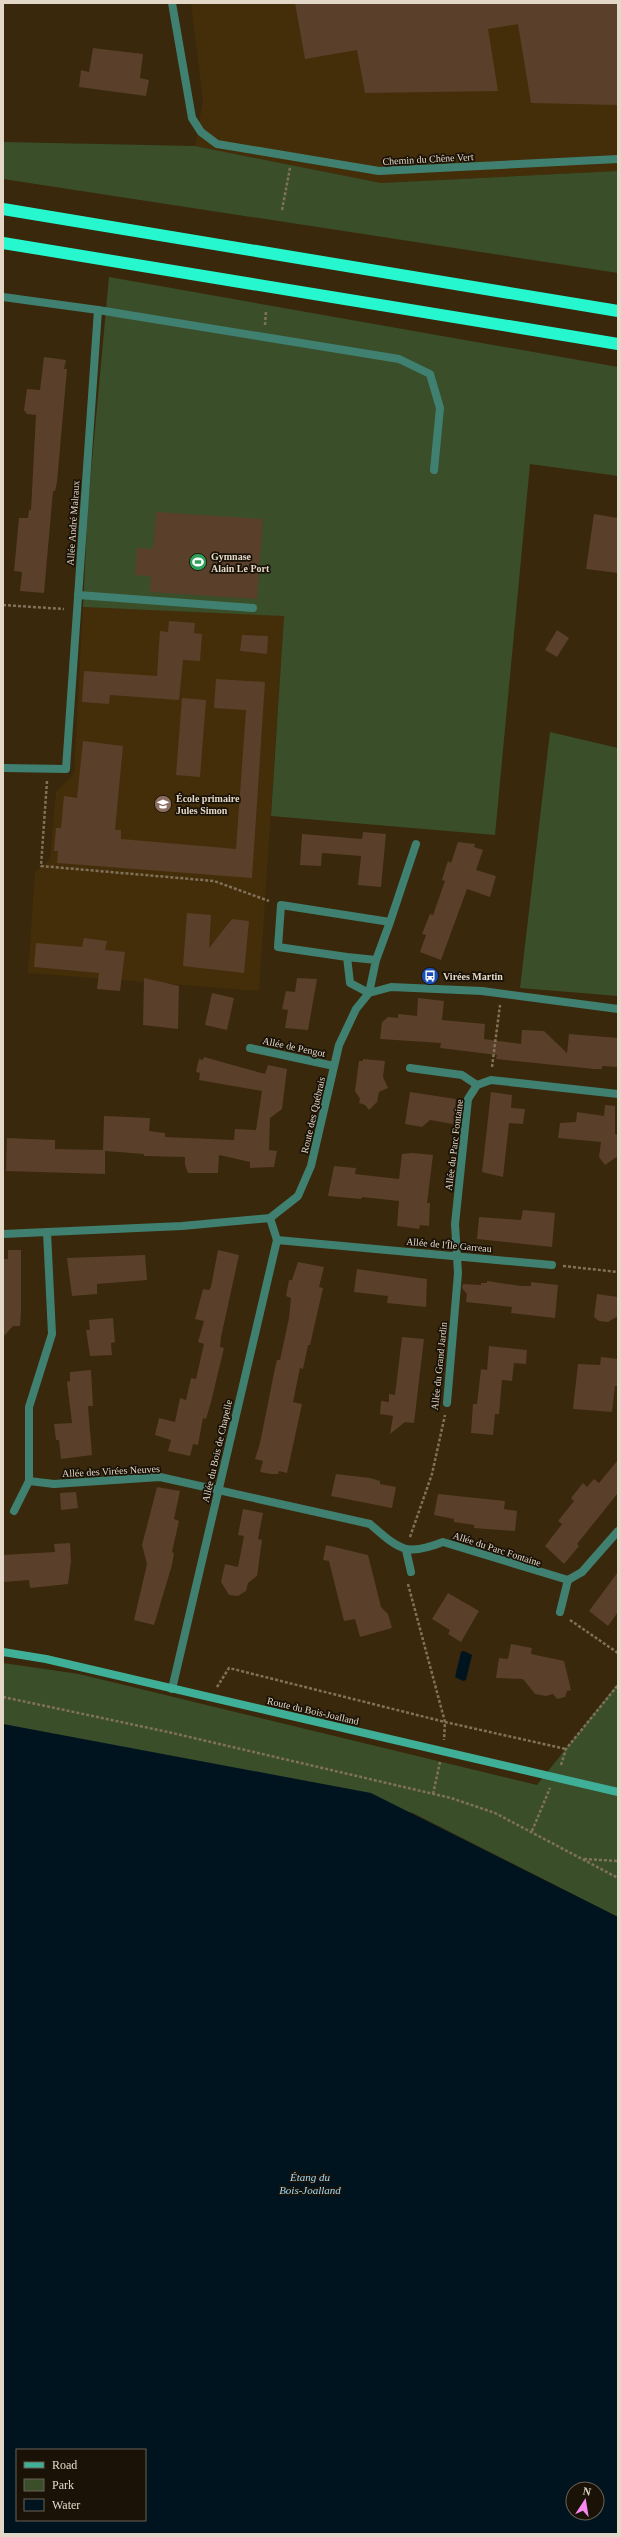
<svg xmlns="http://www.w3.org/2000/svg" width="621" height="2537" viewBox="0 0 621 2537" font-family="Georgia,serif">
  <style>
    .built { fill: #442e09 }
    .green { fill: #3a4e2a }
    .water { fill: #001420; fill-rule: evenodd }
    .building { fill: #5a3f2a }
    .lines { fill: none; stroke-linecap: round; stroke-linejoin: round }
    .path { stroke: #80715a; stroke-width: 2.5; stroke-dasharray: 3 2; stroke-linecap: butt }
    .lane { stroke: #408070; stroke-width: 8 }
    .street { stroke: #408070; stroke-width: 8 }
    .secondary { stroke: #3fb097; stroke-width: 8 }
    .highway { stroke: #26f7cf; stroke-width: 12 }
    .labels { text-anchor: middle; dominant-baseline: central; stroke-width: 3.5; stroke-linejoin: round; paint-order: stroke }
    .street-label { font-size: 10px; fill: #e3d8c8; stroke: #1a1207 }
    .poi-label { font-size: 10px; font-weight: bold; fill: #e3d8c8; stroke: #1a1207; text-anchor: start }
    .water-label { font-size: 11px; font-style: italic; fill: #9ddbfc; stroke: #1a1207 }
  </style>
  <rect width="100%" height="100%" fill="#39280b"/>
  <path class="built" d="M191,3H618V171L381,183L195,146L203,101Z
    M83,607L284,615L259,991L28,973L35,872L50,859L56,792L74,773Z"/>
  <path class="green" d="M3,142L195,146L381,183L618,171V273L3,179Z
    M109,277L618,367V476L530,464L495,835L271,816L284,616L83,607L88,505Z
    M550,732L618,748V996L520,988Z
    M3,1663L79,1674L537,1785L618,1683V1917L413,1813L3,1724Z"/>
  <path class="water" d="M464,1651L472,1655L466,1680L463,1681L455,1677L461,1652Z
    M3,1724L371,1793L618,1917V2534H3ZM17,2450H145V2520H17ZM573,2489H597V2513H573Z"/>
  <path class="building" d="M295,3H618V105L531,103L518,24L488,29L498,91L365,93L357,50L305,59Z
    M93,48L143,54L140,78L149,80L146,96L79,87L81,70L89,72Z
    M44,357L66,360L64,369H67L57,482L55,491H53L44,593L20,591L22,572L14,571L19,518H28L29,510H31L36,415L27,414L24,410L27,389L40,390Z
    M156,512L263,519L257,599L150,592L151,576L135,575L137,548L153,549Z
    M594,514L618,518V573L586,569Z
    M169,621L195,623L194,633L202,634L200,661L183,660L179,700L110,695L109,704L82,702L84,671L157,676L160,631L168,632Z
    M557,630L569,638L557,657L545,650Z
    M242,635L268,636L267,654L240,651Z
    M216,679L265,682L252,878L57,863L58,851H54L56,828H61L64,796L77,798L83,741L123,746L115,830H121V839L236,849L246,710L214,708Z
    M182,698L206,700L200,777L176,775Z
    M363,832L386,834L381,887L358,885L361,856L322,853L321,866L300,865L302,834L362,839Z
    M458,842L475,844L474,847L483,850L476,870L496,876L490,897L467,889L441,960L420,952L426,935L422,934L430,914L433,915L445,881L442,880L445,870L448,861L451,863Z
    M187,913L211,915L209,948L232,919L249,921L244,973L183,966Z
    M84,938L107,941L105,950L125,952L120,991L97,989L99,973L34,967L36,943L82,947Z
    M144,978L179,986L178,1029L143,1025Z
    M297,978L317,979L308,1030L285,1028L288,1010L282,1009L286,991L295,992Z
    M212,993L234,998L227,1030L205,1025Z
    M418,998L444,1001L442,1020L485,1024L484,1039L521,1044L522,1030L544,1031L567,1053L569,1034L618,1038V1067L602,1066V1069H594L496,1059L497,1055L440,1048L441,1043L380,1039L382,1022L388,1017L398,1018V1014L417,1016Z
    M204,1057L265,1074L268,1065L287,1069L282,1109L270,1118L269,1150L277,1151L274,1167L250,1168V1162L219,1155L218,1173H188L185,1165V1157L144,1156V1154L105,1151V1174L6,1171L7,1138L55,1140V1149L103,1150L104,1116L150,1118L149,1131L165,1133V1137L234,1140L235,1129L256,1130L262,1091L199,1080L200,1073L196,1072L199,1059L203,1060Z
    M363,1059L385,1061L383,1077L388,1088L379,1092L377,1102L369,1110L365,1105L359,1103L360,1099L355,1091L359,1061H363Z
    M410,1092L456,1099L453,1124L430,1120L422,1127L405,1124Z
    M491,1092L512,1095L511,1108L525,1109L523,1124L509,1123L503,1177L482,1172Z
    M605,1105L615,1106V1134L618,1135V1156L605,1165L599,1157L601,1142L558,1138L560,1123L576,1122L577,1112L604,1116Z
    M413,1153L433,1155L427,1203H430L429,1226L420,1225L419,1229L397,1226L399,1201L362,1197L361,1199L328,1196L334,1166L356,1168L355,1174L399,1179L402,1154Z
    M523,1210L555,1213L552,1247L477,1239L479,1217L521,1220Z
    M8,1250H21V1312L20,1326H13L3,1337V1259H8Z
    M218,1250L239,1255L221,1337L220,1347L224,1348L211,1402L206,1419L203,1418L198,1445L193,1444L190,1456L168,1451L171,1440L155,1435L159,1418L175,1422L180,1398L186,1400L191,1378L196,1379L204,1344L198,1342L204,1321L195,1319L203,1289L209,1290L211,1287Z
    M145,1255L147,1280L97,1284V1294L72,1296L67,1258Z
    M298,1262L324,1267L319,1287L323,1288L310,1345H308L303,1369L300,1368L293,1402L302,1404L287,1473L279,1471L278,1474H271L260,1472L263,1461L255,1459L260,1443L274,1373L277,1360H280L289,1318L291,1298L286,1296L289,1280H292Z
    M357,1269L427,1279L426,1307L387,1303L388,1296L354,1292Z
    M487,1281L521,1286H531V1282L558,1285L555,1318L511,1313L512,1307L466,1302L467,1294L462,1288L463,1284L481,1285V1283H487Z
    M597,1294L618,1297V1316L608,1322L599,1321L594,1317Z
    M113,1318L115,1342L111,1343L112,1355L90,1356L86,1330H90L89,1320Z
    M402,1337L424,1339L414,1423L405,1422L390,1434L393,1416L380,1414L381,1401L389,1402V1394L395,1395Z
    M489,1346L527,1350L526,1364L514,1363L512,1381L502,1380L499,1414H495L493,1435L471,1433L473,1404H477L481,1369L487,1370Z
    M601,1357L618,1359V1386H615L612,1412L573,1409L578,1364L600,1365Z
    M91,1370L93,1406H88L92,1455L61,1459L59,1440H56L54,1424L72,1423L67,1382L70,1381V1372Z
    M618,1460V1493L577,1544L579,1546L564,1564L545,1546L562,1524L558,1521L574,1501L571,1498L583,1483L587,1487L594,1479L599,1483Z
    M336,1474L370,1478L380,1481V1484L396,1487L392,1508L331,1496Z
    M157,1487L180,1491L174,1519L179,1521L172,1552L174,1553L172,1565L154,1625L134,1620L147,1564L142,1545Z
    M76,1492L78,1508L61,1510L60,1493Z
    M438,1494L505,1501L504,1509L517,1511L515,1531L474,1528V1525L454,1522V1519L434,1515Z
    M243,1509L263,1513L258,1539L262,1540L257,1576L248,1583L246,1591L238,1596L229,1595L221,1582L225,1564L238,1567L244,1536L238,1535Z
    M70,1543L71,1561L68,1584L30,1588L29,1580L3,1582V1555L55,1552L54,1544Z
    M326,1545L368,1555L381,1607L388,1614L392,1628L360,1637L355,1619L344,1621L329,1561L323,1560Z
    M618,1572V1612L608,1626L589,1611Z
    M448,1593L479,1611L461,1642L448,1634L450,1630L432,1619Z
    M511,1644L532,1648L531,1654L564,1661L571,1690L567,1691L565,1697L557,1699L553,1694L546,1696L535,1694L523,1679L496,1678L499,1658L508,1659Z"/>
  <g class="lines">
    <path class="path" d="M282,210L290,168
      M265,325L266,311
      M3,605L64,609
      M47,781L41,866L214,881L269,901
      M492,1067L500,1005
      M563,1266L618,1272
      M410,1537L432,1474L445,1415
      M408,1584L445,1722L444,1740
      M570,1620L618,1653
      M217,1687L229,1668L445,1722L566,1749
      M3,1697L168,1732L451,1798L495,1813L618,1878
      M561,1765L566,1749L618,1685
      M433,1794L440,1762
      M532,1831L550,1788
      M584,1859L618,1861"/>
    <path class="lane" d="M98,310L399,359L430,374L440,408L434,470
      M78,595L253,608
      M410,1068L462,1075L477,1085
      M560,1612L568,1580"/>
    <path class="street" d="M172,3L192,118L201,132L217,144L379,171L618,159
      M3,297L98,310L66,769L3,768
      M281,905L390,922L376,960L369,993L350,983L347,957L278,947Z
      M390,922L416,844
      M347,957L376,960
      M250,1048L334,1066
      M47,1232L52,1334L29,1407V1481L54,1484L160,1477L370,1524C399,1549 405,1557 443,1542L568,1580L582,1572L618,1531
      M3,1234L182,1226L270,1218L298,1196L311,1166L339,1045L356,1009L369,993L391,987L482,991L618,1009
      M277,1240L552,1265
      M447,1403L458,1273L455,1224L468,1099L477,1085L491,1080L618,1094
      M14,1511L29,1481
      M406,1550L411,1572
      M172,1689L277,1240L270,1218"/>
    <path class="secondary" d="M3,1652L46,1659L618,1792"/>
    <path class="highway" d="M3,209L618,311
      M3,243L618,344"/>
  </g>
  <defs>
    <symbol id="stadium-disc" viewBox="-11 -11 22 22"><circle r="9.5" fill="#2e9e5b" stroke="#1a1207"/><path d="M0-5a6.5 5 0 1 0 0 10a6.5 5 0 1 0 0-10ZM-3.5-1.8h7v3.6h-7Z" fill="#fff"/></symbol>
    <symbol id="school-disc" viewBox="-11 -11 22 22"><circle r="9.5" fill="#8d6e63" stroke="#1a1207"/><path d="M0-5L7-2L0 1L-7-2ZM-4 1L0 2.5L4 1V4Q0 6-4 4Z" fill="#fff"/></symbol>
    <symbol id="bus-disc" viewBox="-11 -11 22 22"><circle r="9.5" fill="#1a4fb4" stroke="#1a1207"/><path d="M-5-6H5V4H4V6H2V4H-2V6H-4V4H-5ZM-3.5-4V0h7V-4ZM-3.5 1.2v1.5H-2V1.2ZM2 1.2v1.5H3.5V1.2Z" fill="#fff"/></symbol>
  </defs>
  <g fill-rule="evenodd">
    <use href="#stadium-disc" x="188" y="552" width="20" height="20"/>
    <use href="#school-disc" x="153" y="794" width="20" height="20"/>
    <use href="#bus-disc" x="420" y="966" width="20" height="20"/>
  </g>
  <g class="labels">
    <g class="street-label">
      <text transform="translate(428 159) rotate(-3)">Chemin du Chêne Vert</text>
      <text transform="translate(73 523) rotate(-86)">Allée André Malraux</text>
      <text transform="translate(294 1047) rotate(12)">Allée de Pengot</text>
      <text transform="translate(313 1115) rotate(-77)">Route des Québrais</text>
      <text transform="translate(454 1145) rotate(-83)">Allée du Parc Fontaine</text>
      <text transform="translate(449 1245) rotate(5)">Allée de l'Île Garreau</text>
      <text transform="translate(439 1366) rotate(-84)">Allée du Grand Jardin</text>
      <text transform="translate(217 1451) rotate(-77)">Allée du Bois de Chapelle</text>
      <text transform="translate(111 1471) rotate(-3)">Allée des Virées Neuves</text>
      <text transform="translate(497 1549) rotate(18)">Allée du Parc Fontaine</text>
      <text transform="translate(313 1711) rotate(13)">Route du Bois-Joalland</text>
    </g>
    <g class="poi-label">
      <text x="211" y="556">Gymnase<tspan x="211" dy="12">Alain Le Port</tspan></text>
      <text x="176" y="798">École primaire<tspan x="176" dy="12">Jules Simon</tspan></text>
      <text x="443" y="976">Virées Martin</text>
    </g>
    <g class="water-label">
      <text x="310" y="2177">Étang du<tspan x="310" dy="13">Bois-Joalland</tspan></text>
    </g>
  </g>
  <rect width="621" height="2537" fill="none" stroke="#e3d8c8" stroke-width="8"/>
  <rect x="16" y="2449" width="130" height="72" fill="#1a1207" stroke="#6a6154"/>
  <rect x="24" y="2462" width="20" height="6" fill="#3fb097" stroke="#6a6154"/>
  <text x="52" y="2469" font-size="12" fill="#e3d8c8">Road</text>
  <rect x="24" y="2479" width="20" height="12" fill="#3a4e2a" stroke="#6a6154"/>
  <text x="52" y="2489" font-size="12" fill="#e3d8c8">Park</text>
  <rect x="24" y="2499" width="20" height="12" fill="#001420" stroke="#6a6154"/>
  <text x="52" y="2509" font-size="12" fill="#e3d8c8">Water</text>
  <g transform="translate(585 2501) rotate(12)"><circle r="19" fill="#1a1207" stroke="#6a6154"/>
  <path d="M0-3L7 15L0 10L-7 15Z" fill="#f589ef"/>
  <text y="-6" font-size="11" font-weight="bold" text-anchor="middle" fill="#e3d8c8">N</text>
  </g>
</svg>
